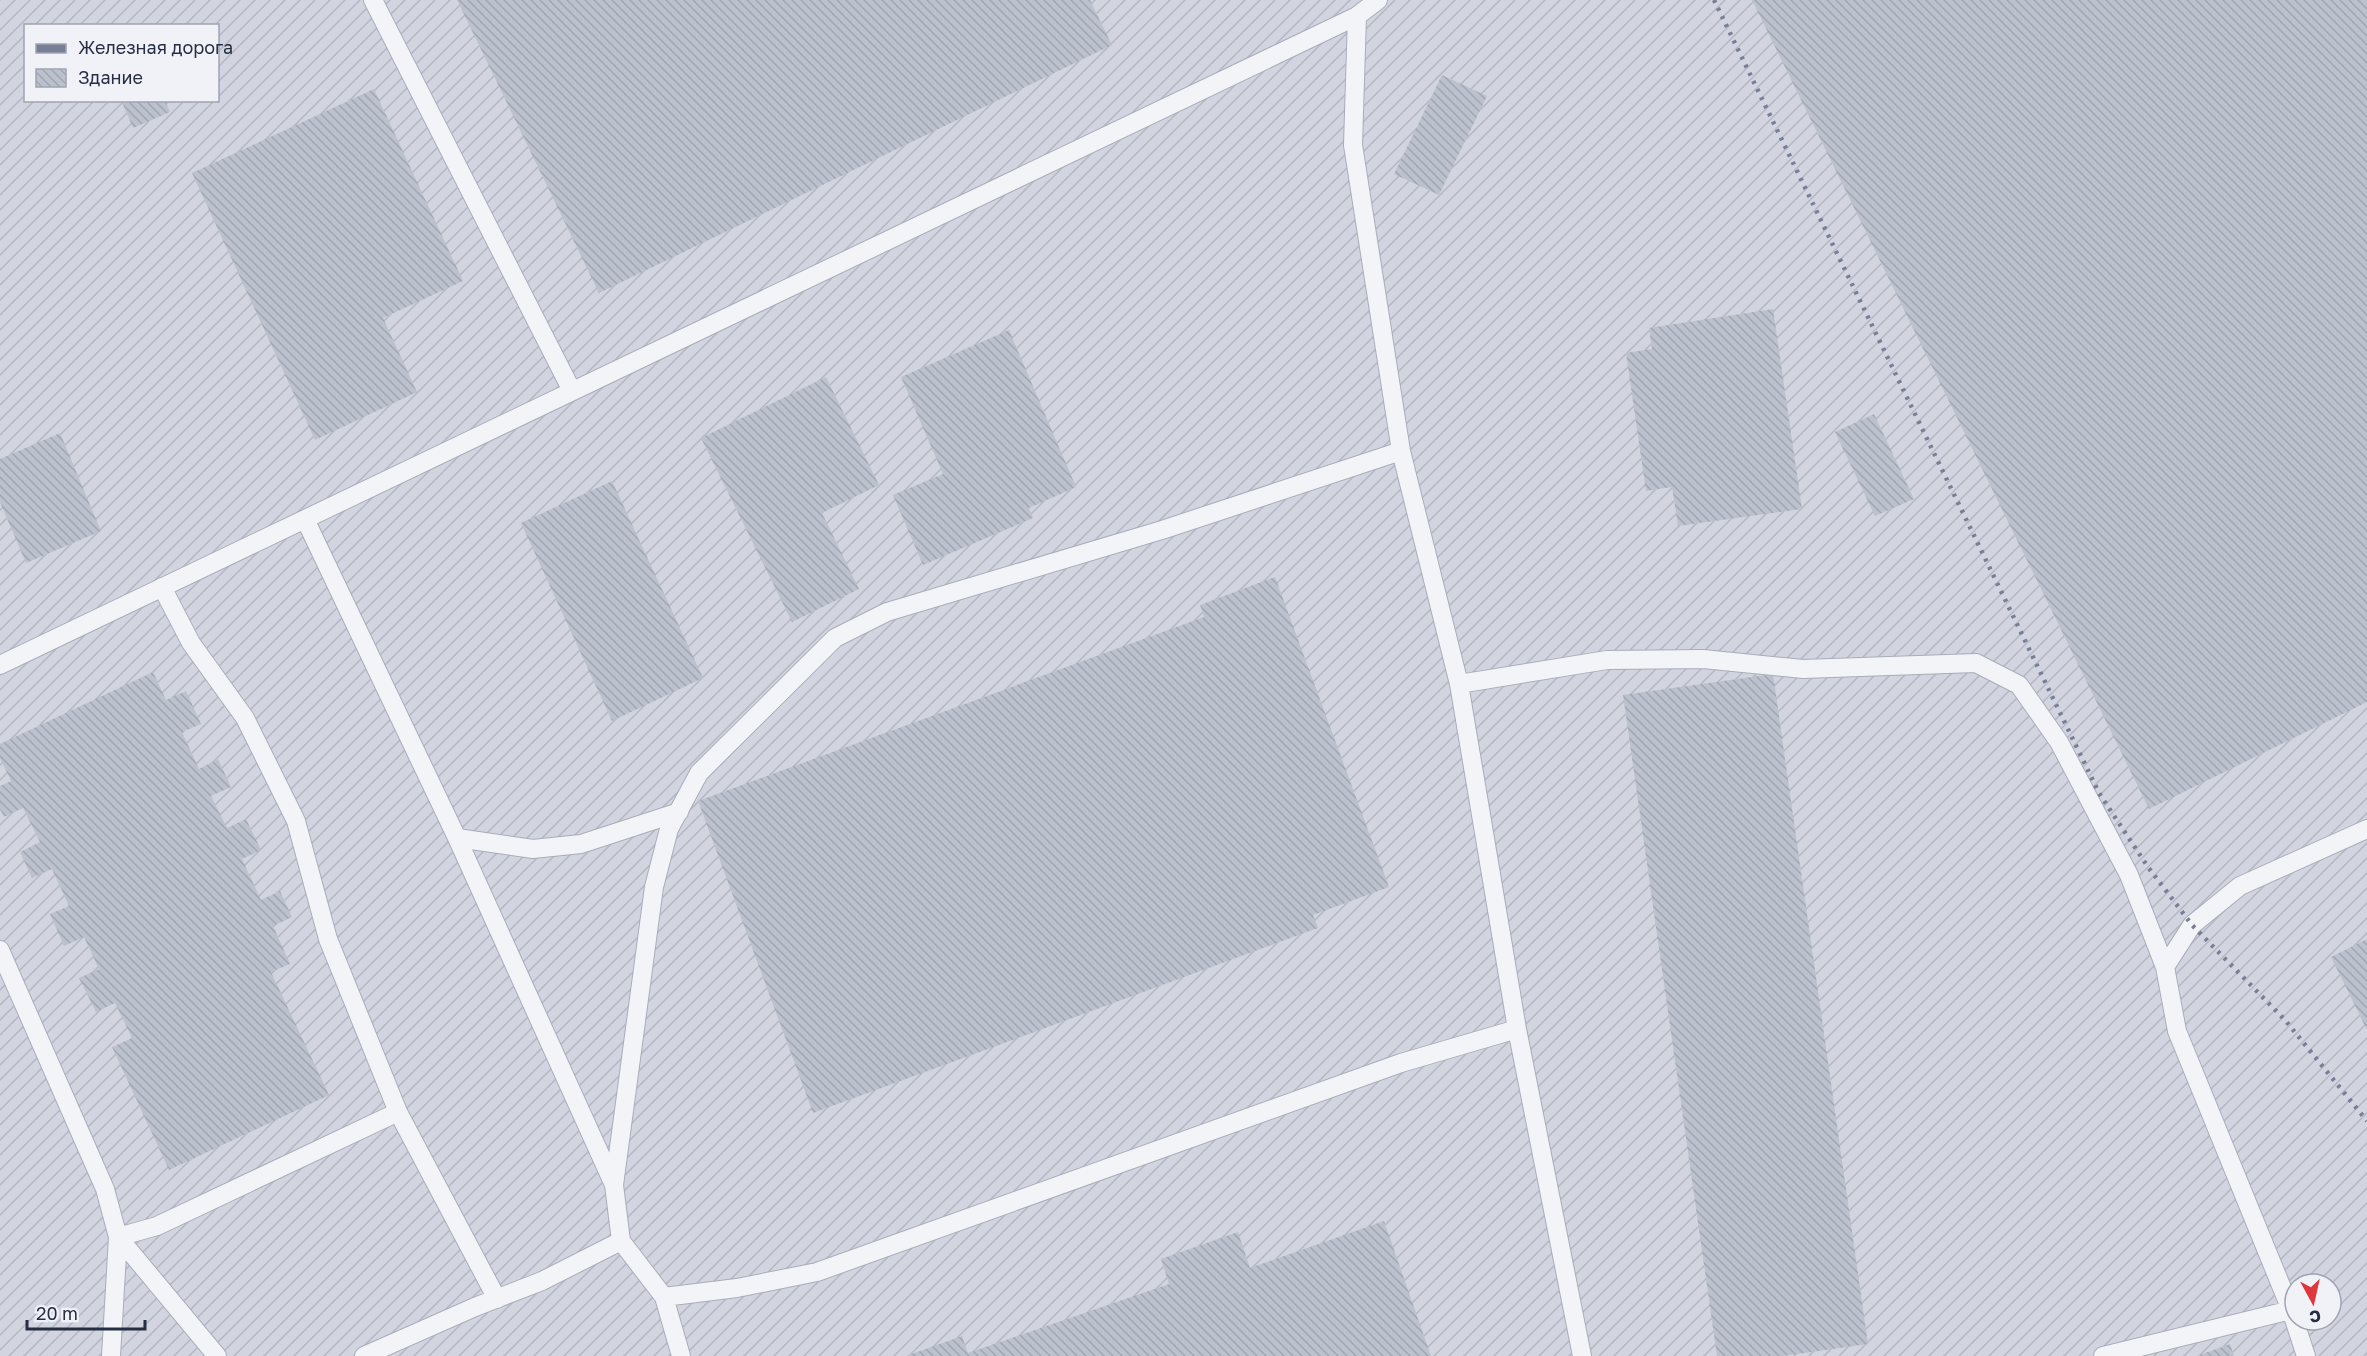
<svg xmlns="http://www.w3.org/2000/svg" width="2367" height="1356" viewBox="0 0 2367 1356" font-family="'Golos Text',sans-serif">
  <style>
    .industrial { fill: url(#industrial-furrows); fill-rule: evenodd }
    .building { fill: url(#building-back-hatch) }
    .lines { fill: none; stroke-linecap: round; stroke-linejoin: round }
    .lane-casing { stroke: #a8adb9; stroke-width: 20 }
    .lane { stroke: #f3f4f8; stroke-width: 18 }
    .rail { stroke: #777f96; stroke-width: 4.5; stroke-dasharray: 3 6; stroke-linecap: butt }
  </style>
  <defs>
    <pattern id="industrial-furrows" width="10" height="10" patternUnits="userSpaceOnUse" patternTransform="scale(1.5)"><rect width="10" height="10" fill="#d2d5e0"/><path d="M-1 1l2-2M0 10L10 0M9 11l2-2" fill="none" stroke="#b4b7c1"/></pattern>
    <pattern id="building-back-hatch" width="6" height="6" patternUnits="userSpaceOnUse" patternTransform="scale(1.5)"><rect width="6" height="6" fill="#bcc1ce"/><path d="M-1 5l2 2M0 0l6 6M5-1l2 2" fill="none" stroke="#a1a6b2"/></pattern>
  </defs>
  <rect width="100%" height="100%" fill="#e0e3eb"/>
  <path class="industrial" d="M0,0H2367V1356H0ZM26,26H218V100H26ZM2295,1284H2331V1320H2295Z"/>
  <path class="building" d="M457,0H1090L1112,45L599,293Z
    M1752,0H2367V702L2149,809Z
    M1442,75L1487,96L1439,195L1394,174Z
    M374,89L463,281L383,318L417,392L315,440L192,173Z
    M121,100H165L170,112L133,128Z
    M1773,309L1802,509L1678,526L1672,487L1646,491L1626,353L1652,349L1649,328Z
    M1009,330L1076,487L1029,508L1033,518L923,565L893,495L943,474L901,377Z
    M826,377L879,485L822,513L859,589L792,622L701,438Z
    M1874,414L1914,499L1875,516L1835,432Z
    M60,433L101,531L26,563L0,502V459Z
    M612,481L703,678L612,721L521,523Z
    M1275,577L1389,887L1313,915L1318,928L813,1113L698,801L1204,617L1200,605Z
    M153,672L166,700L186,691L201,724L182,732L199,769L218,759L231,787L211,796L227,828L246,819L261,850L242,859L261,900L280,891L292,917L273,926L290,964L271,972L329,1095L169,1170L112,1047L132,1038L115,1003L96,1012L79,978L99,969L84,937L64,946L50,914L69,906L52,869L32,878L20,852L40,842L23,808L4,817L0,809V786L11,781L0,758V744Z
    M1773,674L1868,1344L1783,1356H1717L1623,695Z
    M2367,939V1030L2331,957Z
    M1384,1221L1431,1356H906L962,1336L968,1353L1169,1284L1161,1259L1238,1232L1250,1268Z
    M2230,1344L2234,1356H2197Z"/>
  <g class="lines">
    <defs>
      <path id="lane" d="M373,0L572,391
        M1357,16L1353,145L1401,451L1459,684L1517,1029L1582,1356
        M305,519L457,838L614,1185L621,1241
        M162,587L191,643L245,718L296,821L328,939L398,1112L497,1299
        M0,665L1357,16L1378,0
        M1459,684L1607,660L1703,659L1803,669L1976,663L2019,685L2059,742L2129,875L2165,967L2177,1031L2291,1310L2306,1356
        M457,838L533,849L581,844L679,812
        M0,950L105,1189L118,1237L111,1356
        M2165,967L2192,925L2240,886L2367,829
        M614,1185L654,887L669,829L699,773L835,638L887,612L1162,530L1401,451
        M664,1297L681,1356
        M217,1356L118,1237L157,1226L398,1112
        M364,1356L475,1307L542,1281L621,1241L664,1297L737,1288L817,1272L1401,1063L1517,1029
        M2103,1356L2291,1310"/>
    </defs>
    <use href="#lane" class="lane-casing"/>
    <use href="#lane" class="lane"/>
    <path class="rail" d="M1714,0L2099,793L2148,867L2192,925L2285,1020L2367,1121"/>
  </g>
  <rect x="24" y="24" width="195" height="78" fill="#f0f2f8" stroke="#9fa4b0" stroke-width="1.5"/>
  <rect x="36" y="44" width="30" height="9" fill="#777f96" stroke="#9fa4b0" stroke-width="1.5"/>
  <text x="78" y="54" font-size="18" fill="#262e44">Железная дорога</text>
  <rect x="36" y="69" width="30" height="18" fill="url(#building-back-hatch)" stroke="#9fa4b0" stroke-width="1.5"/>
  <text x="78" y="84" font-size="18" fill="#262e44">Здание</text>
  <g transform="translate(2313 1302) rotate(172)"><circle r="28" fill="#f0f2f8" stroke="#9fa4b0" stroke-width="1.5"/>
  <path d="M0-4.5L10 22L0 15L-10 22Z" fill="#de373c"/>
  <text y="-9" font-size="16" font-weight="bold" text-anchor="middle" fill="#262e44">С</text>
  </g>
  <path d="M27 1320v9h118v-9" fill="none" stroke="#262e44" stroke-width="3"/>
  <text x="36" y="1320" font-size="18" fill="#262e44" stroke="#f0f2f8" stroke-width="4.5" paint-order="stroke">20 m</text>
</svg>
